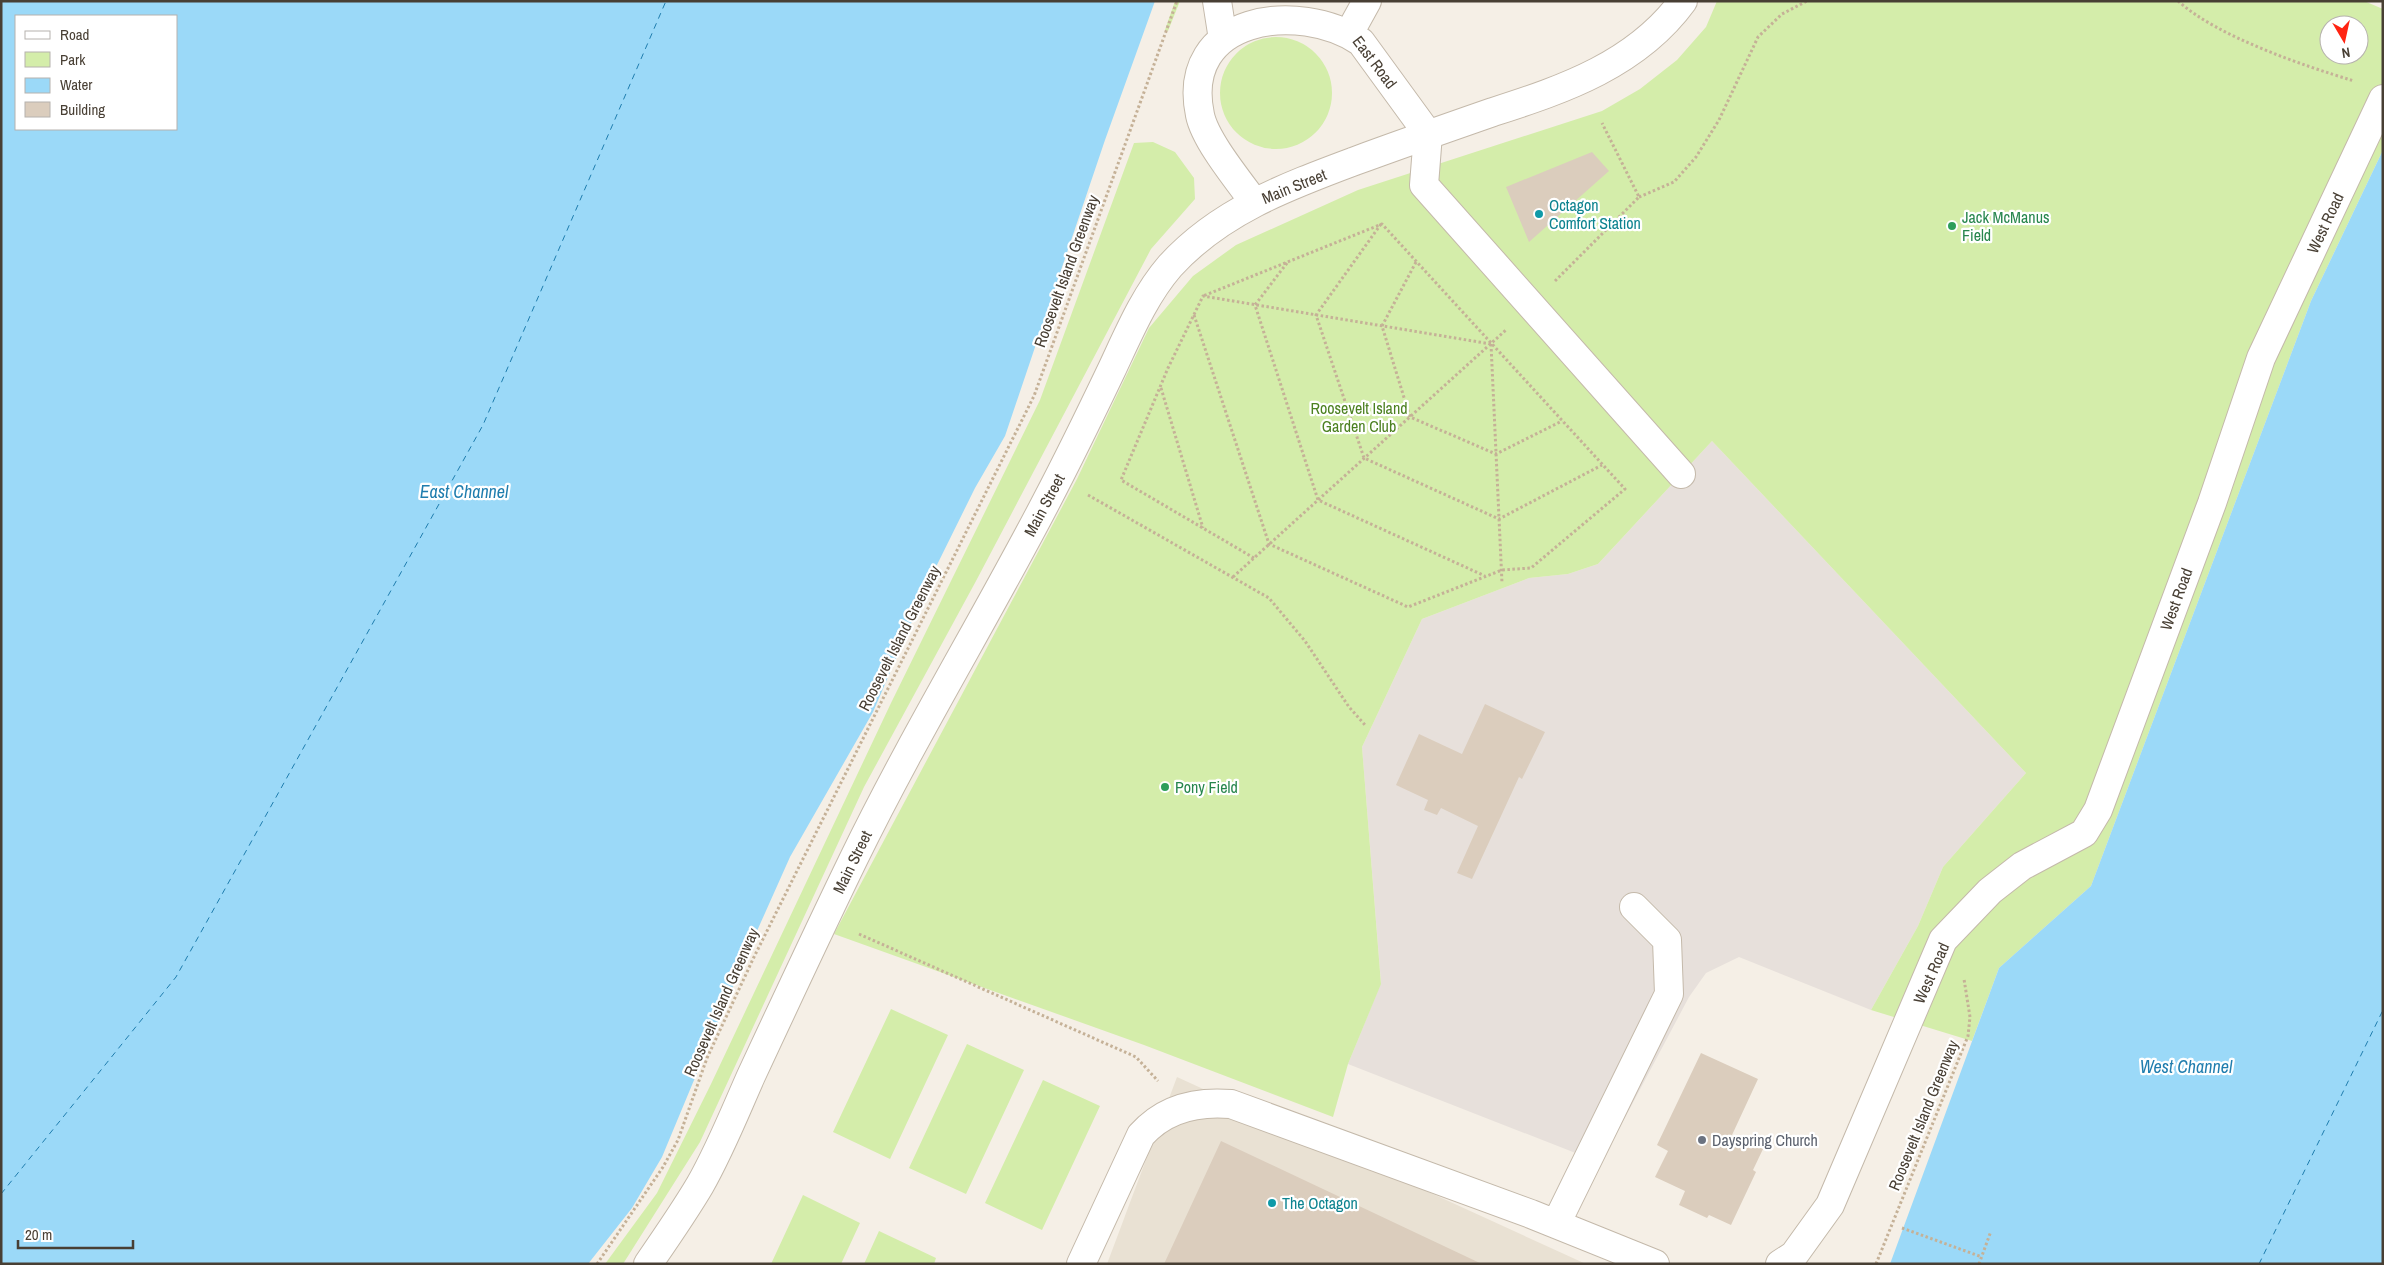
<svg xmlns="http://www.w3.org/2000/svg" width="2384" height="1265" viewBox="0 0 2384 1265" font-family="'Archivo Narrow',sans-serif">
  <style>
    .residential { fill: #e9e1d3 }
    .industrial { fill: #e7e0db }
    .green { fill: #d4edaa; fill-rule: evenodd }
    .water { fill: #9bd9f8; fill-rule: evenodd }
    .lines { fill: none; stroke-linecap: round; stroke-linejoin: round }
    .ferry { stroke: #1f7dae; stroke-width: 1; stroke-dasharray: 6 5; stroke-linecap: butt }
    .building { fill: #dbcdbd }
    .minor-casing { stroke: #c4b9aa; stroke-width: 30 }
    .path { stroke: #c5b197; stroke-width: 3; stroke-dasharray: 2.5 2.5; stroke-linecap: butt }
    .minor { stroke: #fff; stroke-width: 28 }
    .culture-dot { fill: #0f9aa8; stroke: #fff; stroke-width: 2 }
    .leisure-dot { fill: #2e9e5b; stroke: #fff; stroke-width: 2 }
    .worship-dot { fill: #6b7280; stroke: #fff; stroke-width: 2 }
    .labels { text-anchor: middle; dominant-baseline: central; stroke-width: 4.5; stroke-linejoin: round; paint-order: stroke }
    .street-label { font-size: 16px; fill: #483f34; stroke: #fff }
    .culture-label { font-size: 16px; fill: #0d838f; stroke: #fff; text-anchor: start }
    .leisure-label { font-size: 16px; fill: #27864d; stroke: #fff; text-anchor: start }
    .park-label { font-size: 16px; fill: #4c8121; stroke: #fff }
    .worship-label { font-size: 16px; fill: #5b616d; stroke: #fff; text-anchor: start }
    .water-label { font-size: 18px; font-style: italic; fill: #1f7dae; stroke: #fff }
  </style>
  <rect width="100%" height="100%" fill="#f5efe6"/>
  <path class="residential" d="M1177,1077L1586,1264H1107Z"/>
  <path class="industrial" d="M1712,441L2026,773L1943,867L1918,926L1871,1010L1739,957L1706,973L1689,997L1601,1163L1348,1064L1381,983L1362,747L1422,619L1529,578L1568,574L1598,564Z"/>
  <path class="green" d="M1175,1H1180L1168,31L1165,30Z
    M1717,1H2364L2383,9V150L2311,301L2091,886L1999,968L1972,1041L1871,1010L1918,926L1943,867L2026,773L1712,441L1598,564L1568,574L1529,578L1422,619L1362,747L1381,984L1348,1064L1333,1117L1144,1045L834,934L1077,479L1149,328L1193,276L1236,245L1358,190L1602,111L1640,89L1677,60L1706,27ZM2329,25H2359V55H2329Z
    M1220 93a56 56 0 1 1 112 0a56 56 0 1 1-112 0Z
    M1153,142L1175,152L1194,178L1195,199L1151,249L976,581L864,787L700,1142L623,1264H605L657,1193L711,1084L891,703L1040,400L1134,143Z
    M891,1009L948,1035L890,1159L833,1132Z
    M967,1044L1024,1070L966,1194L909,1168Z
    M1043,1080L1100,1106L1042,1230L985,1203Z
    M803,1195L860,1223L841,1264H771Z
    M879,1231L936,1258L934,1264H864Z"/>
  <path class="water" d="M1,1H1155L1105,140L1005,436L975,488L932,575L873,712L790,857L744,960L662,1157L632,1208L588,1264H1ZM16,16H176V129H16Z
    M2383,150V1264H1890L1999,968L2091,886L2311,301Z"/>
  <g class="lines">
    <path class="ferry" d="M1,1194L176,977L483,425L666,1
      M2259,1264L2383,1010"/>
  </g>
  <path class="building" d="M1592,152L1609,171L1529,242L1506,187Z
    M1485,704L1545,732L1522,779L1519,777L1472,879L1457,873L1478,826L1441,808L1437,815L1424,810L1428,800L1396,785L1419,734L1462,754Z
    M1701,1053L1758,1079L1732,1135L1763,1149L1753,1170L1756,1172L1731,1225L1709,1215L1707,1218L1679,1205L1685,1191L1655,1177L1668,1151L1657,1145Z
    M1221,1141L1482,1264H1164Z"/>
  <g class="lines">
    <defs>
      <path id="minor" d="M1217,1L1222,33
        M1351,30L1367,1
        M1428,134L1424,185L1681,474
        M1254,202C1238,180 1205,140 1200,115C1179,16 1299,0 1361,42L1428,134
        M1556,1224L1669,994L1667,940L1634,907
        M648,1264C666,1238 684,1212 700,1185C720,1150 735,1112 751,1076C785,1003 819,930 854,858C913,737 984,621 1046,502C1069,458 1090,415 1111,371C1128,335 1144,296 1170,266C1220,211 1288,186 1355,161C1401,144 1447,128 1493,112C1565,89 1637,64 1683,1
        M1081,1264L1141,1135C1164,1109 1196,1101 1231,1104L1531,1214L1655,1264
        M1780,1264L1794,1255L1830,1205L1943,940L1990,891L2022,866L2084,833L2098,810L2212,503L2261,358L2383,99"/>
    </defs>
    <use href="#minor" class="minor-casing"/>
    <path class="path" d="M2178,1C2218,37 2302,65 2354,81
      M1639,197L1674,182L1696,157L1719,120L1758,37L1782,14L1807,1
      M1381,224L1316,315L1364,458L1499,519L1602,465
      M1416,262L1382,326L1410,417L1496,454L1562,421
      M1287,263L1255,305L1318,500L1485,576
      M1555,281L1639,197L1602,123
      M1194,315L1269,544L1408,607L1502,570L1531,568L1625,489L1382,224L1203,296
      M1491,344L1502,583
      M1161,388L1203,528
      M1088,495L1269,598L1305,641L1349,707L1365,725
      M1254,558L1121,480L1168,368L1203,296L1491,344
      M1233,577L1507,329
      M859,934L1136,1057L1158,1081
      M1902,1228L1982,1257
      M597,1264L663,1167L678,1140L707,1058L754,957L1034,396L1177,1
      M1876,1264L1968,1036L1970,1017L1964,979
      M1979,1264L1991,1231"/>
    <use href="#minor" class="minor"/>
  </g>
  <g class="culture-dot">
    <circle cx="1539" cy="214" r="5"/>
    <circle cx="1272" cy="1203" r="5"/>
  </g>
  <g class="leisure-dot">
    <circle cx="1952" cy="226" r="5"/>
    <circle cx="1165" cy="787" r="5"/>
  </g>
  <circle class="worship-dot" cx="1702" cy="1140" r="5"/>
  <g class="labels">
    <g class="street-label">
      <text transform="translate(1375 62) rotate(53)">East Road</text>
      <text transform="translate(1294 186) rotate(-22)">Main Street</text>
      <text transform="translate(2325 223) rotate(-65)">West Road</text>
      <text transform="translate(1066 271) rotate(-70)">Roosevelt Island Greenway</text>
      <text transform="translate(1044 505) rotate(-62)">Main Street</text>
      <text transform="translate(2176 599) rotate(-70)">West Road</text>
      <text transform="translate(899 638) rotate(-63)">Roosevelt Island Greenway</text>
      <text transform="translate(852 862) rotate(-64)">Main Street</text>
      <text transform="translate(1931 973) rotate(-66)">West Road</text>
      <text transform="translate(721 1002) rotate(-66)">Roosevelt Island Greenway</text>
      <text transform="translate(1923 1115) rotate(-68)">Roosevelt Island Greenway</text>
    </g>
    <g class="culture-label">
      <text x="1549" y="205">Octagon<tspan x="1549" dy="18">Comfort Station</tspan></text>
      <text x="1282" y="1203">The Octagon</text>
    </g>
    <g class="leisure-label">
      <text x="1962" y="217">Jack McManus<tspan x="1962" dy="18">Field</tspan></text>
      <text x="1175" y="787">Pony Field</text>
    </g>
    <g class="park-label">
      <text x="1359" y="408">Roosevelt Island<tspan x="1359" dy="18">Garden Club</tspan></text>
    </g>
    <g class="worship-label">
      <text x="1712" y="1140">Dayspring Church</text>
    </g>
    <g class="water-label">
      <text x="464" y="491">East Channel</text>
      <text x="2186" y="1066">West Channel</text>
    </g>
  </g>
  <rect width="2384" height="1265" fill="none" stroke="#483f34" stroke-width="5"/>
  <rect x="15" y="15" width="162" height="115" fill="#ffffff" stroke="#b6b2ae"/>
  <rect x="25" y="31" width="25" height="8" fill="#ffffff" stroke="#b6b2ae"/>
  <text x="60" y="40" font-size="15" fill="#483f34">Road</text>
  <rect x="25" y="52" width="25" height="15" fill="#d4edaa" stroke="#b6b2ae"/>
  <text x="60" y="65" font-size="15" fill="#483f34">Park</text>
  <rect x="25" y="78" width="25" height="15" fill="#9bd9f8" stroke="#b6b2ae"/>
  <text x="60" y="90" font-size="15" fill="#483f34">Water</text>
  <rect x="25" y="102" width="25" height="15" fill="#dbcdbd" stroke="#b6b2ae"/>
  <text x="60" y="115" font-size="15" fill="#483f34">Building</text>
  <g transform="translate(2344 40) rotate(171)"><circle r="24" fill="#ffffff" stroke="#b6b2ae"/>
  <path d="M0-4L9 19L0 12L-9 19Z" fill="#ff2412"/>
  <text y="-8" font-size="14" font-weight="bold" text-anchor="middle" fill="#483f34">N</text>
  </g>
  <path d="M18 1240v8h115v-8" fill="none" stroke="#483f34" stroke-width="2.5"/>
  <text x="25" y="1240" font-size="15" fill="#483f34" stroke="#ffffff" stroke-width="4" paint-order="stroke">20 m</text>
</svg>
